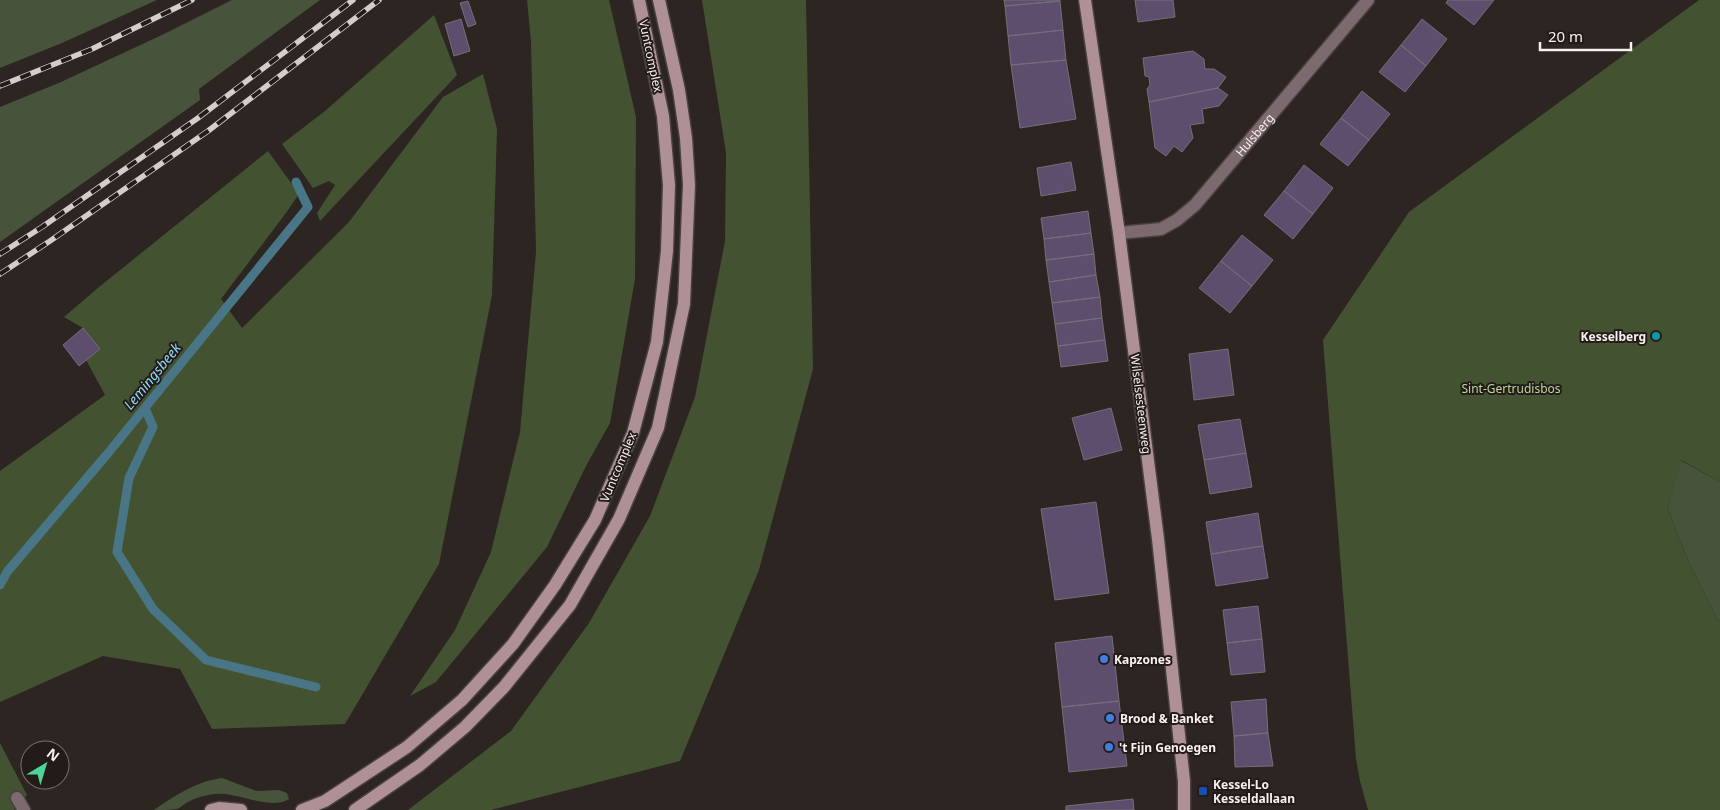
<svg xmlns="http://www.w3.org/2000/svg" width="1720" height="810" viewBox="0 0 1720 810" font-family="'Noto Sans',sans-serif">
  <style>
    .green { fill: #47533a }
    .forest { fill: #435231 }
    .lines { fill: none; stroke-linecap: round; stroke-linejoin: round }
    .stream { stroke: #497686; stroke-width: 9 }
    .building { fill: #5e4e6e; stroke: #736f77 }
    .lane-casing { stroke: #48413e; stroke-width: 15 }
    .street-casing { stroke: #48413e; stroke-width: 15 }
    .secondary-casing { stroke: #48413e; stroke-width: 15 }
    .lane { stroke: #7d6a6e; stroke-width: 12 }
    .street { stroke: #7d6a6e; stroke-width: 12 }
    .secondary { stroke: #af9097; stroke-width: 12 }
    .rail-casing { stroke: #d4cdcb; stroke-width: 5.5 }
    .rail { stroke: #221b18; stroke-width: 4; stroke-dasharray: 11; stroke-linecap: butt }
    .culture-dot { fill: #0f9aa8; stroke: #221b18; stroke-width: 2 }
    .shop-dot { fill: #3f7fe0; stroke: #221b18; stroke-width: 2 }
    .transit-dot { fill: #1a4fb4; stroke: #221b18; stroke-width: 2 }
    .labels { text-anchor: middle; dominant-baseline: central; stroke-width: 4; stroke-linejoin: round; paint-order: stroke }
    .street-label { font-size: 12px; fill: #f6f0ee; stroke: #221b18 }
    .poi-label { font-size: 12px; font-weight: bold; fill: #f6f0ee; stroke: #221b18; text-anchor: start }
    .park-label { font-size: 12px; fill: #bbd89c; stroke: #221b18 }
    .water-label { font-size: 14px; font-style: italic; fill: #8ddaf7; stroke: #221b18 }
  </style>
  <rect width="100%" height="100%" fill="#2c2521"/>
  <path class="green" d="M0,0H157L62,43L0,68Z
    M232,0H320L199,89L200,100L0,242V107L61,82L166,33Z
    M1680,460L1720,482V621L1717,619L1687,558L1668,509Z
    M222,778L257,791L279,790L287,793L289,799C274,810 242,795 224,794C214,793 198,797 190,801C185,803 182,807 177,809C171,810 161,810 154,810C174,796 197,781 222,778Z"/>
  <path class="forest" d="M527,0H609L636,117L635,279L610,423L586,466L547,547L436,682L410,696L455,630L491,552L520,432L536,252L531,42Z
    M702,0H806L813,369L759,570L680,761L491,810H408L511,731L589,623L650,516L695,397L725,241L726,153Z
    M1699,0H1720V482L1681,460L1668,509L1687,558L1717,619L1720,621V810H1368L1360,781L1356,759L1323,340L1409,212Z
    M434,15L457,75L320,221L317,213L335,185L329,181L313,188L282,144L325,111Z
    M483,74L497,129L492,295L439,564L345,724L212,729L180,669L103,656L0,702V471L105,395L86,360L100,349L83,328L64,317L99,287L268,151L299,194L286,213L221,299L242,328L349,222L443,97Z
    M0,743L27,795L14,810H0Z"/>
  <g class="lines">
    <path class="stream" d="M145,408L153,427L129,478L117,552L153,609L206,660L316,687
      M0,585L7,572L109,452L308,207L296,182"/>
  </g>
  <path class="building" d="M1004,0H1060V1L1005,6Z
    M1135,0H1173L1175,17L1138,22Z
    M1448,0H1494L1474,25L1446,3Z
    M468,1L476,24L468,27L460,3Z
    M1060,1L1063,30L1008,36L1005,6Z
    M461,19L470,51L454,56L445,24Z
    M1422,19L1447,39L1426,66L1401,45Z
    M1063,30L1066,60L1011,65L1008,36Z
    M1401,45L1426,66L1405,92L1379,72Z
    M1193,51L1204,59L1205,69H1214L1226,77L1218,88L1149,102L1147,89L1150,85L1149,77L1145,76L1143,58Z
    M1066,60L1076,119L1020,128L1011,65Z
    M1218,88L1228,95L1219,106L1202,109L1204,123L1190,125L1193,138L1182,152L1174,146L1166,156L1155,148L1149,102Z
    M1362,91L1390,114L1369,140L1341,118Z
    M1341,118L1369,140L1348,166L1320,144Z
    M1071,162L1076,190L1041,196L1037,168Z
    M1304,165L1333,188L1313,214L1284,191Z
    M1284,191L1313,214L1293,239L1264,215Z
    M1088,211L1091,233L1044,239L1041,218Z
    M1091,233L1094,254L1046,260L1044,239Z
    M1242,235L1273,260L1252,286L1221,261Z
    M1094,254L1096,275L1049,282L1046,260Z
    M1221,261L1252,286L1230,313L1199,288Z
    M1096,275L1100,297L1052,303L1049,282Z
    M1100,297L1102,318L1055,324L1052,303Z
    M1102,318L1105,340L1058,346L1055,324Z
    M83,328L100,349L79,366L63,345Z
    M1105,340L1108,361L1061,367L1058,346Z
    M1228,349L1234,395L1194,400L1189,354Z
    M1111,408L1122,450L1084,460L1072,418Z
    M1240,419L1246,453L1204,460L1198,425Z
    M1246,453L1252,487L1210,494L1204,460Z
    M1096,502L1109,593L1055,600L1041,509Z
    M1258,513L1263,546L1211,554L1206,522Z
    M1263,546L1268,578L1216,586L1211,554Z
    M1258,606L1262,639L1227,643L1223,610Z
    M1112,636L1119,701L1062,707L1055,643Z
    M1262,639L1265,672L1231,675L1227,643Z
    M1266,699L1268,733L1234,736L1231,702Z
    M1119,701L1127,766L1069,772L1062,707Z
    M1268,733L1273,766L1235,767L1234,736Z
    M1133,799L1134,810H1066V806Z"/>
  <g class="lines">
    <defs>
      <path id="lane" d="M17,798L24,810"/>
      <g id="street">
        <path id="s1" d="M1119,233L1161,229L1177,220L1195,205L1368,0"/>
      </g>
      <path id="secondary" d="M1085,0L1119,233L1158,539L1184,781V810
        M211,810L219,808L241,810
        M302,810L325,801L407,747L462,700L513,644L555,585L595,520L633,433L657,342L667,251L669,185L663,116L639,0
        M355,810L420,765L465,727L504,687L570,605L619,519L658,428L684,304L689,185L686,138L679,90L659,0"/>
    </defs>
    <use href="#lane" class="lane-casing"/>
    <use href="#street" class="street-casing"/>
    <use href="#secondary" class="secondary-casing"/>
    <use href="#lane" class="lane"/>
    <use href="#street" class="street"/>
    <use href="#secondary" class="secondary"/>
    <defs>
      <path id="rail" d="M0,86L92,49L192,0
        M0,254L42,227L198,118L353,0
        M0,274L50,241L208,131L379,0"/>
    </defs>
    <use href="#rail" class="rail-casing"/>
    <use href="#rail" class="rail"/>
  </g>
  <circle class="culture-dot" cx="1656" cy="336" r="5"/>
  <g class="shop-dot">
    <circle cx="1104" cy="659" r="5"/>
    <circle cx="1110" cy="718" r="5"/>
    <circle cx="1109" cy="747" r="5"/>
  </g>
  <rect class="transit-dot" x="1198" y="786" width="10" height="10" rx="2.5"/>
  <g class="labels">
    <g class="street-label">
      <text transform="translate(651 56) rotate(78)">Vuntcomplex</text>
      <text stroke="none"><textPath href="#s1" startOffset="176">Hulsberg</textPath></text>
      <text transform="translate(1141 404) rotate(83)">Wilselsesteenweg</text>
      <text transform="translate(618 467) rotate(-67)">Vuntcomplex</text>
    </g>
    <g class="poi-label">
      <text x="1646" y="336" text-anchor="end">Kesselberg</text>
      <text x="1114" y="659">Kapzones</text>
      <text x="1120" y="718">Brood &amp; Banket</text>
      <text x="1119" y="747">'t Fijn Genoegen</text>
      <text x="1213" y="784">Kessel-Lo<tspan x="1213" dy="14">Kesseldallaan</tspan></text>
    </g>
    <g class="park-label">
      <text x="1511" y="388">Sint-Gertrudisbos</text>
    </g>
    <g class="water-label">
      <text transform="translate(152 376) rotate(-51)">Lemingsbeek</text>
    </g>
  </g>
  <g transform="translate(45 765) rotate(38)"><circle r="24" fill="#221b18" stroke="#77706e"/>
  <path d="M0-4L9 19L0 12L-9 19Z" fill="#4fd399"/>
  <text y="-8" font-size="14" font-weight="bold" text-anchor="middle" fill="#f6f0ee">N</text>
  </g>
  <path d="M1540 42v8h91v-8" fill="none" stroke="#f6f0ee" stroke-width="2.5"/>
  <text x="1548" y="42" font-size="15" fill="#f6f0ee" stroke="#221b18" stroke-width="4" paint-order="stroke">20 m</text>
</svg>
